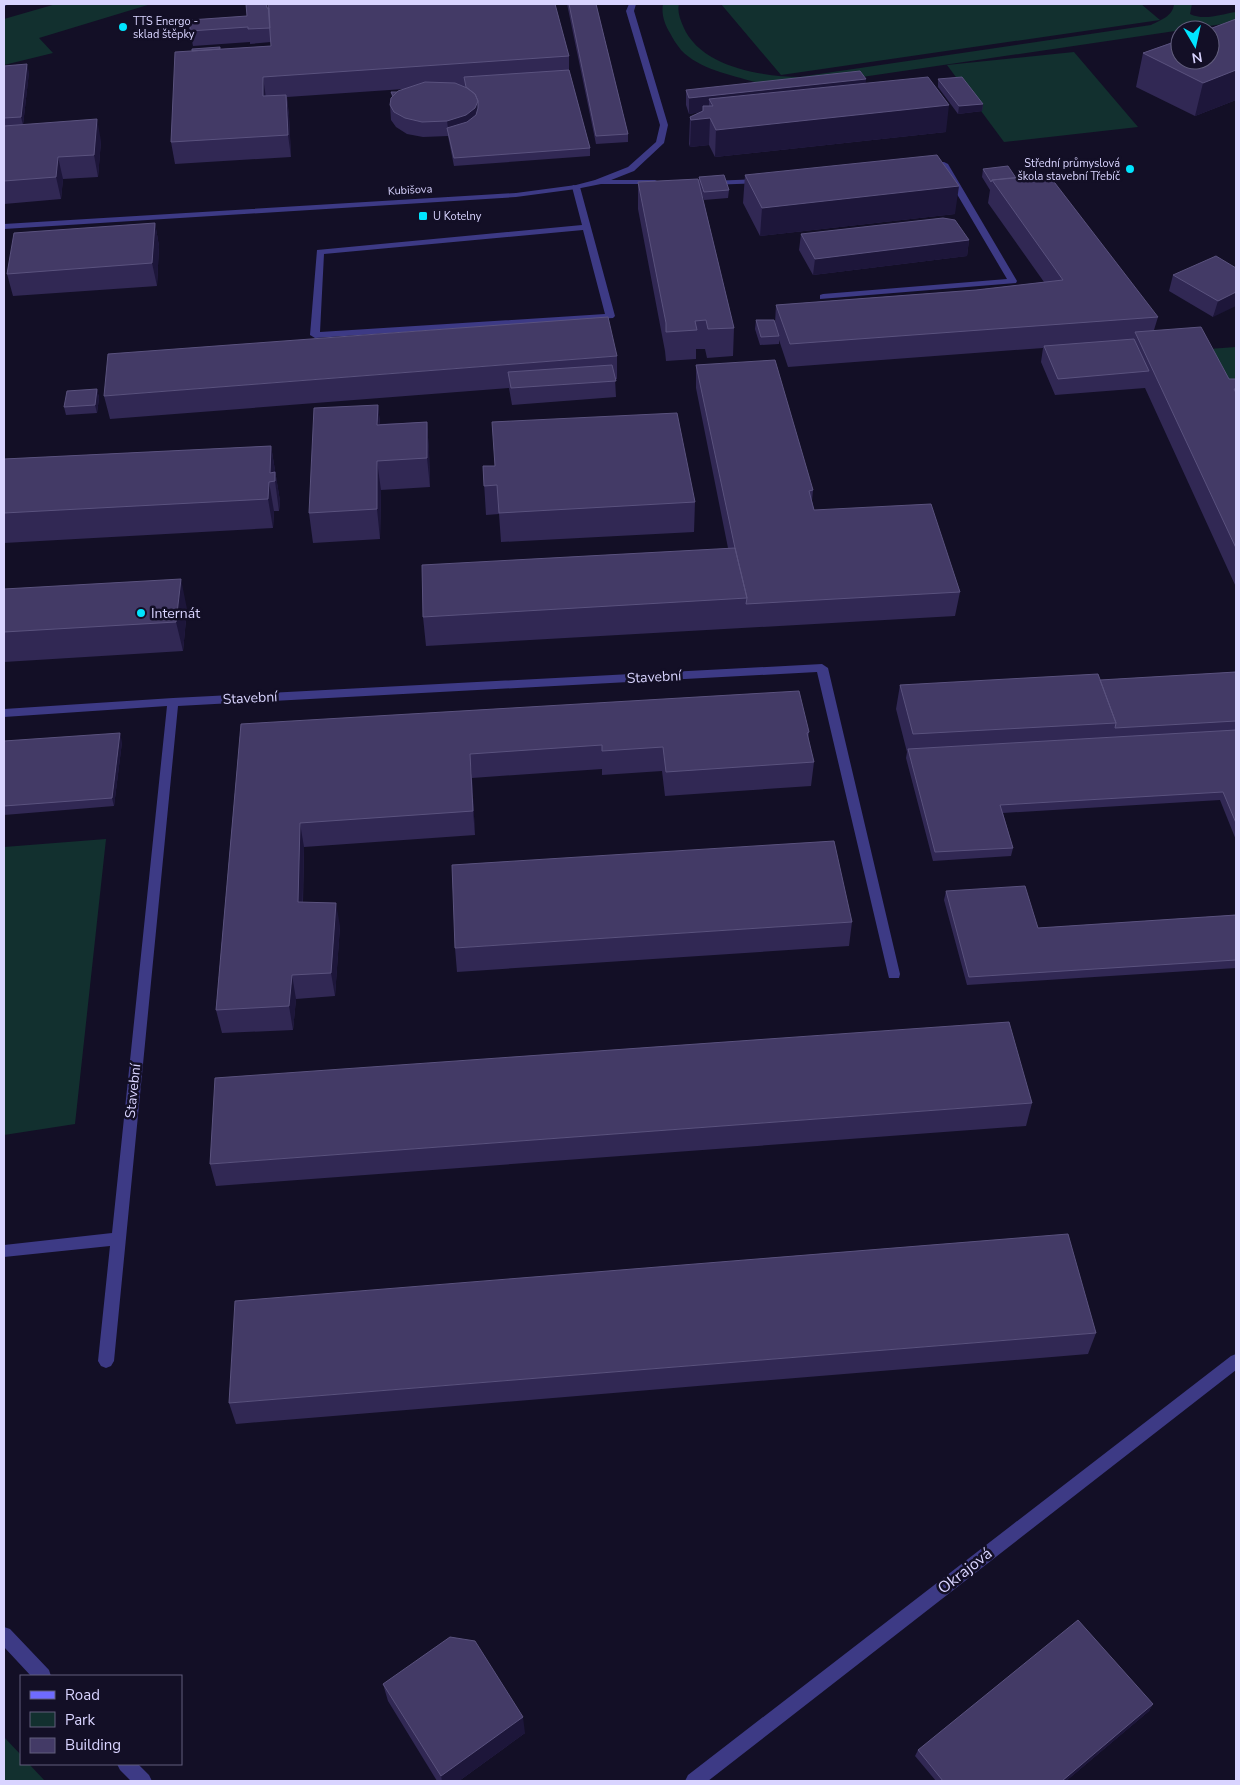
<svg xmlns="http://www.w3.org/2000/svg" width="1240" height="1785" viewBox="0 0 1240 1785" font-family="'Nunito Sans',sans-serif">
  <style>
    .green { fill: #12302f }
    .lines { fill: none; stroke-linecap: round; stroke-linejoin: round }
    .service { fill: #3d3a85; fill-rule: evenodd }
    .minor { fill: #3d3a85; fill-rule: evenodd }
    .secondary { fill: #6f6bff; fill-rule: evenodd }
    .wall { fill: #312854 }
    .shaded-wall { fill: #1d163a }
    .building { fill: #433a66; stroke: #5a527e }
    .poi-dot { fill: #00e5ff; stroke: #130f26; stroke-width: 2 }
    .labels { text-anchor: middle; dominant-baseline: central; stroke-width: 5; stroke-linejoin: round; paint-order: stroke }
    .far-poi-label { font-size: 11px; fill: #d9d4ff; stroke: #130f26; text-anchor: start }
    .far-street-label { font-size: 11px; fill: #d9d4ff; stroke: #130f26 }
    .poi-label { font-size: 14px; fill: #d9d4ff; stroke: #130f26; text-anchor: start }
    .street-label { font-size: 14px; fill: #d9d4ff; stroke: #130f26 }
    .near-street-label { font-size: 16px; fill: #d9d4ff; stroke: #130f26 }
  </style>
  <rect width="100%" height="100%" fill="#130f26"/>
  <path class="green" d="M56,4H151L39,38L53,53L4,65V19Z
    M663,4H679C677,11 680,19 683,26C700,67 760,76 799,77L1151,25C1161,20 1173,16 1174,4H1192L1190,14C1204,21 1222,14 1236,12V22L740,95L755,82C731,75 699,69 681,50C677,45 673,39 670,33C665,25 661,14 663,4Z
    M721,4H1141L1160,20L781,75Z
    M1074,52L1138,127L1004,142L947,65Z
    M1236,347V406L1195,350Z
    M106,839L75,1124L4,1135V847Z
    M4,1737L21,1755V1764H29L45,1781H4Z"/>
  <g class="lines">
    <path class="service" d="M944,162L948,164L1017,281L1016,283L820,299V295L823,294L1007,279L941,167H927L923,165L927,163Z
      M760,179L764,181L763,183L710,185L706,183L710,181Z
      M595,180H655L659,182L655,184H598L594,182Z
      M573,185L580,187L615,316L613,318L315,338L310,335L317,250L582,225L572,187ZM583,230L605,314L320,332L324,254Z
      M822,664L828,668L900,974L899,978H889L888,974L817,672L178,706L114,1361L111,1366L106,1368L101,1366L98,1361L110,1246L4,1257V1245L112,1233L167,706L4,717V709L173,698Z
      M4,1627L10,1629L49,1670L51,1676H31L4,1647Z
      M117,1764H138L149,1775L152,1781H131L120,1770Z"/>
    <path class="minor" d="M629,4H636L634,11L668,125L664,143L634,171L601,184L576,189L516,197L4,229V224L516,193L576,185L595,180L628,167L656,142L660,125L626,11Z
      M1236,1354V1370L708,1781H685L688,1775L1231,1356Z"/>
    <path class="secondary" d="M4,4H9L4,6Z"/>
  </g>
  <path class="wall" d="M567,4H596L628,134V142L596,144Z
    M267,8L569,56V70L590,148V156L454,166L448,136L423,137L407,134L396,127L391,120L390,105L392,97L391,92H397L404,89L287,97L289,116L291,157L175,164L171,142L220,49L271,46V42L250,44V42L193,46L190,31L247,16Z
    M1236,19V100L1195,116L1136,87L1143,53Z
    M4,66L29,72L23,125L4,126Z
    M938,79L983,104L982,111L958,114L938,87Z
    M866,83L946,132L715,157L709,145L690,147L689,144L690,117L700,112L689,114L686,105V90Z
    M4,126L101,141L98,177L63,179L61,199L4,204Z
    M983,169L1016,178L1158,317L1154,330L1229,379H1236V587L1145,388L1055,395L1041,362L1043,348L788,367L779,340V344L760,345L755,329L756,320L775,323L776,305L976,290L1044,282L988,203L990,190L982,177Z
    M745,175L955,214L760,236L743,203Z
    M699,177L729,190L728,198L704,200L702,195L734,328L733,356L707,358L705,349H696V359L666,361L665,351L638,209V182H699Z
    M155,223L159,246L157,286L13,296L7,274Z
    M801,234L969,240L967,256L813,275L799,250Z
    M1236,268L1213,317L1169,291L1173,275Z
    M617,356V379H615L616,397L512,405L509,388L110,419L104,396Z
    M696,365L813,490L812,501L814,510L960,592L955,616L426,646L423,617L728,548L696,388Z
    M97,389L99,398L97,413L66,415L64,407Z
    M378,405L380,424L427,422L429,452L430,487L381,490L380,539L313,543L309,513Z
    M271,446L280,501L279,511H274L273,528L4,543V459Z
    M483,466L695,502L694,532L501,542L499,514L486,515Z
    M4,589L187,609L183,651L4,662Z
    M1236,672V840L1220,800L1003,813L1013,848L1011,856L933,861L906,758L907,752L896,709L900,685L1100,680Z
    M241,724L809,732L808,740L814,762L811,786L665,796L662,771L602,775V769L472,778L475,835L304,847L303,902L340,926L335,996L296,999L293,1030L222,1033L216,1010Z
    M4,741L122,742L114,806L4,815Z
    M946,891L1038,928L1236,915V968L967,985L944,900Z
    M852,922L849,946L457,972L455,948Z
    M1032,1103L1026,1126L216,1186L210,1164Z
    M1096,1333L1088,1354L236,1424L229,1403Z
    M383,1684L525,1733L459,1781H437L388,1701Z
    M1153,1704L1149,1711L1066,1781H936L915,1756L918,1750Z"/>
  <path class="shaded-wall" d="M27,64L29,72L23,125L21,117Z
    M1236,70V100L1195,116L1203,83Z
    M263,77L266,98L263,96Z
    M866,79L865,94L713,106L709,99V111L703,106V112L689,114V98Z
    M286,95L289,116L291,157L288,135Z
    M478,101V116L449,136L447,121Z
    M983,104L982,111L958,114L959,106Z
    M949,105L946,132L715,157L716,130Z
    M710,118L709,145L690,147L691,120Z
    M97,119L101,141L98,177L94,155Z
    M58,157L63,179L61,199L56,177Z
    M959,186L955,214L760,236L762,208Z
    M155,223L159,246L157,286L152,263Z
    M969,240L967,256L813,275L815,259Z
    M1236,292V306L1213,317L1218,301Z
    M97,389L99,398L97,413L95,405Z
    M378,405L381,435L377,425Z
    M427,422L429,452L430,487L427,458Z
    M271,446L280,501L279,511L275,481L270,473Z
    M377,461L381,490L380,539L377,509Z
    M269,482L274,511L273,528L268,499Z
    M181,579L187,609L183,651L176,622Z
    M120,733L122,742L114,806L112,798Z
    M470,754L472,778L475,835L473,811Z
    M300,823L304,847L302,926L298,902Z
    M336,903L340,926L335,996L331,973Z
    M292,975L296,999L293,1030L289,1006Z
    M1153,1704L1149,1711L1066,1781H1062Z
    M523,1717L525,1733L459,1781H442L441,1776Z"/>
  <path class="building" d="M246,4H266L267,8H269L270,28L248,29V27L190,31V20L247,16Z
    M268,4H555L569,56L263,77V96L286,95L288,135L171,142L175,52L271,46Z
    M569,4H596L628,134L596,136Z
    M1236,19V70L1203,83L1143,53L1180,40V60H1210V30H1207Z
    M220,47V49L192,51V49Z
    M27,64L21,117L4,118V66Z
    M569,70L590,148L454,158L447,128L467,122L476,115L478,108V101L475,94L466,87L464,77Z
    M860,71L866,79L689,98L686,90Z
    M928,77L949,105L716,130L710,118L691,120L690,117L703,111V106H713L709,99Z
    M962,77L983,104L959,106L938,79Z
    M425,82L455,83L467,88L475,94L478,101L475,108L466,115L447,121L422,122L405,118L394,112L390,105L391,98L398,91Z
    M391,92H397L393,96Z
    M97,119L94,155L58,157L56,177L4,181V126Z
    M937,155L959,186L762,208L745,175Z
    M1008,166L1016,178L992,180L991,182L983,169Z
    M1048,174L1158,317L790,344L776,305L976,290L1063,280L992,180Z
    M724,175L729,190L704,192L699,177Z
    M698,179L734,328L708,329L706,320L695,321L697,330L666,332V323L638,182Z
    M943,218L955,220L969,240L815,259L801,234Z
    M155,223L152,263L7,274L14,233Z
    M1216,256L1236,268V292L1218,301L1173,275Z
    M608,317L617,356L104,396L108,354Z
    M756,320H774L779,336L761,337Z
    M1201,327L1229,379H1236V389H1234L1236,393V548L1135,332Z
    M1134,339L1149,371L1058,379L1044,346Z
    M775,360L813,490L809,491L814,510L931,504L960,592L746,604L747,598L735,548L696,365Z
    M612,365L616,381L511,388L508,372Z
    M97,389L95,405L64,407L67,391Z
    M378,405L377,425L427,422V458L377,461V509L309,513L314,408Z
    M677,413L695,502L499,513L497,485L484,486L483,466H495L492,422Z
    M271,446L270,473L275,472V481L269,482L268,499L4,513V459Z
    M735,548L747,598L423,617L422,565Z
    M181,579L176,622L4,632V589Z
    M1236,672V721L1115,728L1116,723L1100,680Z
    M1098,674L1116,723L913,734L900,685Z
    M799,691L809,732L807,733L814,762L666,772L663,747L602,751V745L470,754L473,811L300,823L298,902L336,903L331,973L292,975L289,1006L216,1010L241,724Z
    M1236,730V823L1223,792L1000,805L1013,848L935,852L908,749Z
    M120,733L112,798L4,806V741Z
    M834,841L852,922L455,948L452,865Z
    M1025,886L1038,928L1236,915V960L969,977L946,891Z
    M1009,1022L1032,1103L210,1164L215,1078Z
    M1068,1234L1096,1333L229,1403L235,1301Z
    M1078,1620L1153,1704L1062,1781H943L918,1750Z
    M450,1637L475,1641L523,1717L441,1776L383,1684Z"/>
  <g class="poi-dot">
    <circle cx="123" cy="27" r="5"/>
    <circle cx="1130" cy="169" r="5"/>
    <rect x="418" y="211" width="10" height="10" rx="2.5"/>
    <circle cx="141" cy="613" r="5"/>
  </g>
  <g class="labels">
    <g class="far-poi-label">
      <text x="133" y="21">TTS Energo -<tspan x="133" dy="13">sklad štěpky</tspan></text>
      <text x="1120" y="163" text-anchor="end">Střední průmyslová<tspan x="1120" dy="13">škola stavební Třebíč</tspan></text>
      <text x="433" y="216">U Kotelny</text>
    </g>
    <g class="far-street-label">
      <text transform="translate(410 190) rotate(-3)">Kubišova</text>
    </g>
    <g class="poi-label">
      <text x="151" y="613">Internát</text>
    </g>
    <g class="street-label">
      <text transform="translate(654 677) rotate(-3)">Stavební</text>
      <text transform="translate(250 698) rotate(-3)">Stavební</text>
      <text transform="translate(133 1091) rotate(-84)">Stavební</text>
    </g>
    <g class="near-street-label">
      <text transform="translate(965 1571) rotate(-38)">Okrajová</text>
    </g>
  </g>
  <rect width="1240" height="1785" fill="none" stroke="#d9d4ff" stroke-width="10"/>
  <rect x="20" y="1675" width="162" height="90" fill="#130f26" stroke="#625e7d"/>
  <rect x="30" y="1691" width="25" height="8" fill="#6f6bff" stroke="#625e7d"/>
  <text x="65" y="1700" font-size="15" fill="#d9d4ff">Road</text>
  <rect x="30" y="1712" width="25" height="15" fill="#12302f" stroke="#625e7d"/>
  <text x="65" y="1725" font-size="15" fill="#d9d4ff">Park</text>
  <rect x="30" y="1738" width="25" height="15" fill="#433a66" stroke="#625e7d"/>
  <text x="65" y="1750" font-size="15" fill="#d9d4ff">Building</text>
  <g transform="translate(1195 45) rotate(171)"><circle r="24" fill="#130f26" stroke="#625e7d"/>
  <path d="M0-4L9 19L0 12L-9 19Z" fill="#00e5ff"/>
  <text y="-8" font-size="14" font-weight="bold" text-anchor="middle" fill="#d9d4ff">N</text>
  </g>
</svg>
